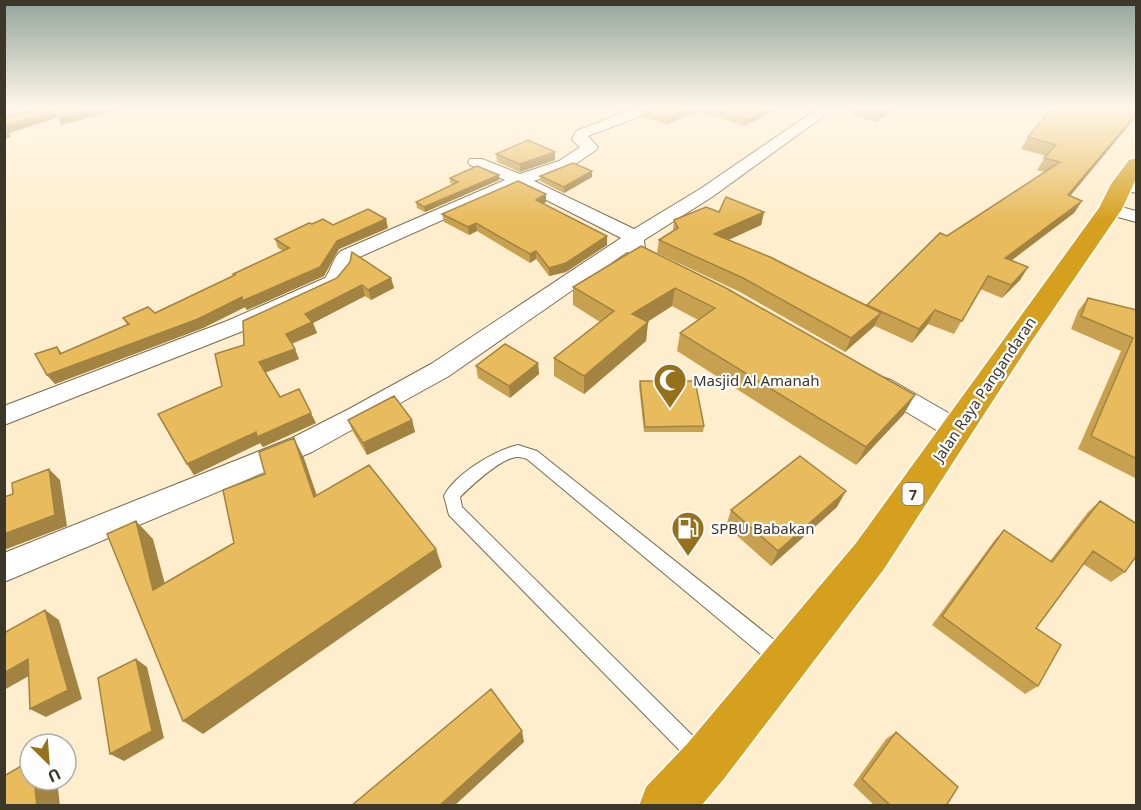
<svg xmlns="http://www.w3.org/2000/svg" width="1141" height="810" viewBox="0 0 1141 810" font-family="'Noto Sans',sans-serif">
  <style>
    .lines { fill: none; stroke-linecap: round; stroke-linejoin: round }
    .lane-casing { stroke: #796b4e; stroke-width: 2 }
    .street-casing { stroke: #796b4e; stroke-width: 2 }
    .highway-casing { stroke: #fff; stroke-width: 3 }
    .lane { fill: #fff; fill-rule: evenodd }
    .street { fill: #fff; fill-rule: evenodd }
    .highway { fill: #d5a01e; fill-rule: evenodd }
    .wall { fill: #c8a150 }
    .shaded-wall { fill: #a28341 }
    .building { fill: #e8bb5d; stroke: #a28341; stroke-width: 1.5 }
    .labels { text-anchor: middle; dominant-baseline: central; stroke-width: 4.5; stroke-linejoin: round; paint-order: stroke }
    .shield { fill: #fdfdfd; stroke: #777269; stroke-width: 1.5 }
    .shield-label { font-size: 14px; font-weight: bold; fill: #3d372a }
    .poi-label { font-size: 15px; fill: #3d372a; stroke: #fdfdfd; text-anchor: start }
    .street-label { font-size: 15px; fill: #3d372a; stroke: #fdfdfd }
  </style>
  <rect width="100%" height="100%" fill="#ffeece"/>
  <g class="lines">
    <defs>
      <path id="lane" d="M518,445L537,451L788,651L790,658L788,665L781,667L774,665L527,459C524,458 521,457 518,457C503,456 470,487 460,497L462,507L707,750L710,757L707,764L700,767L693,764L449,515L444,496C455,474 495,450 518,445Z"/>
      <path id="street" d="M638,107H658L656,110L588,136L598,147L596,150L571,167L534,181L634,229L700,189L820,107H836L712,197L644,240L645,249L642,253L635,255L627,252L449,376L312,452L4,582V553L292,438L349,409L431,364L621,238L519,186L355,259L352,262L351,271L339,286L243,331L4,425V406L227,321L325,278C332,269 332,259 341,251L505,180L470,165L468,162L470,159H482L520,174L559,161L580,147L572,140L576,131Z
        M1122,179L1136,183V193L1116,188L1113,184L1116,180Z
        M1110,204L1136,211V222L1104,213L1101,209L1104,205Z
        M882,377L891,380L966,423L970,430L966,437L957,440L948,437L873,392L870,386L873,380Z"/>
      <path id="highway" d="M1136,158V179L1122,209L1031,342L884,569L723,780L701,806H639L646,787L687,744L856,543L1099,208L1111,184L1129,160Z"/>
    </defs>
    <use href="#lane" class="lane-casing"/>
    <use href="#street" class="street-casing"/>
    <use href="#highway" class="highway-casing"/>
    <use href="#lane" class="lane"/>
    <use href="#street" class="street"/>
    <use href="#highway" class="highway"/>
  </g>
  <path class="wall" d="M607,107H632L621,111Z
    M655,107H783L744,126L705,113L697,112L667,124L643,117V112Z
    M854,107H898L876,122L851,115Z
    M1137,107V115L1135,118L1070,196L1082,201L1074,213L1011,261L1028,267L1020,280L1002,298L980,289L954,334L928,324L912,343L875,326L845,352L740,292L657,253L659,240L673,232L674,220L719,212H764L761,225L728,240L867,305L947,236L1045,172L1037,170L1046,156L1021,149L1028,137Z
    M496,154L555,160L520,172L497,162Z
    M592,171V177L564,193L540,181V176Z
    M450,178L499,180L425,212L417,208L416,202L453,184L450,183Z
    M546,202L543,204L607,245L566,272L549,276L536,259L530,263L477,231L469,235L444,222L442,214Z
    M312,224L388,228L339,249L324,276L247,310L245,307L203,328L55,384L47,375L57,347L62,353L127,325L123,318L155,313L234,276L233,274L283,251L278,248L275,239Z
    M641,246L904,414L856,465L677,351L680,333L698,320L672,306L647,322H648L646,341L584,394L554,376V358L600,322L573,305V287Z
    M391,278L394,288L371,300L365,296L313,323L317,333L292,344L299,359L265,373L280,397L316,423L263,447L260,443L194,475L187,464L222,386L244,345L243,321Z
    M1088,298L1137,310V479L1078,449L1121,351L1071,329L1078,311Z
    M538,363L539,374L510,398L478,378L476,366Z
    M640,381L704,426L703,432H644L639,386Z
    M348,420H412L415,432L367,455L353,432Z
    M1100,501L1125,572L1111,582L1083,564L1036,628L1038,686L1025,694L932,625L994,541L1004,530L1050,561L1088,512Z
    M837,507L771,566L726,526L731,510Z
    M896,732L946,806H875L853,785L886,739Z"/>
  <path class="shaded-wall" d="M4,107H24L4,112Z
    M103,107H114L116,111L61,125L58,118Z
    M621,107H632L621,111Z
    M698,107L697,112L667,124L668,118Z
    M773,107H783L744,126L745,120Z
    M887,107H898L876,122L880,112Z
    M53,112L57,118L9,133L11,137L4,139L5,126Z
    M1137,113L1135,118L1060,208L1068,195Z
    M555,152V160L520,172V164Z
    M592,171V177L564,193V187Z
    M499,175V180L425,212L424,207Z
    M546,194V202L536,208V200Z
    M1082,201L1074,213L997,271L1005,258Z
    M764,212L761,225L711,248L714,234Z
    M386,219L388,228L339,249L324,276L247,310L245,307L203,328L55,384L47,375L242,297L337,241Z
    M476,223L477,231L469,235L468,227Z
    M607,236V245L566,272L549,276V268Z
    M536,251V259L530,263V254Z
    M1028,267L1020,280L1002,298L1011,285Z
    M391,278L394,288L371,300L368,290Z
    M362,285L365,296L313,323L317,333L290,344L286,334L305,314Z
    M675,288L672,306L630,333L632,314Z
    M935,310L928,324L912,343L919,329Z
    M881,313L874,326L845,352L851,338Z
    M648,322L646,341L584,394V376Z
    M295,349L299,359L264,373L259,362Z
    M538,363L539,374L510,398L509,386Z
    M915,395L904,414L856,465L866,447Z
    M311,413L316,423L263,447L260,443L194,475L187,464L256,432Z
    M412,420L415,432L367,455L363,443Z
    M294,438L304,458L324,516L314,497Z
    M49,469L60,480L67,526L4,550V534Z
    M846,491L837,507L771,566L778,551Z
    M136,521L153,539L171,607L153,590Z
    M436,549L442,567L203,734L183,721Z
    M45,610L59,620L82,699L46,717L30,709Z
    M28,659L43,668L4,690V673Z
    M136,659L147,667L164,738L124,761L110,754Z
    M522,731L524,742L454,806H439Z
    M34,780H57L60,806H37Z"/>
  <path class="building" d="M46,107H103L58,118L53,112L5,126L6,131H4V117Z
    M655,107H697L668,118L643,112Z
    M702,107H773L745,120L706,107Z
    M861,107H887L880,112Z
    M1052,107H1137V113L1068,195L1082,201L1005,258L1028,267L1011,285L988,276L962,321L935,310L919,329L867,305L940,233L947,236L1060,162L1044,158L1056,145L1028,137Z
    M528,140L555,152L520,164L496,154Z
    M573,163L592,171L564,187L540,176Z
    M477,166L499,175L424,207L416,202L458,182L450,178Z
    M518,181L546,194L536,200L607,236L566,263L549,268L536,251L530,254L476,223L468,227L442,214Z
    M726,197L764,212L714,234L770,257L881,313L851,338L743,278L659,240L678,228L674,220L706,207L719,212Z
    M368,209L386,219L337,241L320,267L242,301V297L198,319L47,375L35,354L57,347L60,354L129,324L123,318L148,307L155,313L235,275L233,274L289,248L275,239L309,223L312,224L323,219L333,225Z
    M641,246L726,288L915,395L866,447L680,333L715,308L675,288L632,314L648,322L584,376L554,358L614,311L573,287Z
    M352,252L391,278L368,290L362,285L305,314L312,322L286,334L295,349L259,362L280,397L299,389L311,413L257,437L256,432L187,464L158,414L222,386L215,354L244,345L243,321L337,278L350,262Z
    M1088,298L1137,310V459L1091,436L1133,338L1081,316Z
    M505,344L538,363L509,386L476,366Z
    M640,381H695L704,426L645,427Z
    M394,396L412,420L363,443L348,420Z
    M294,438L314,497L369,465L436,549L183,721L107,534L136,521L153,590L234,543L223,490L265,474L259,452Z
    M800,456L846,491L778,551L731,510Z
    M49,469L55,515L4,534V497L13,494L12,483Z
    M1100,501L1137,524V555L1125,572L1093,551L1036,628L1061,645L1038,686L942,616L1004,530L1052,562Z
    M45,610L68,690L30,709L28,659L4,673V633Z
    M136,659L152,731L110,754L98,678Z
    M491,689L522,731L439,806H351Z
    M896,732L958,787L946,806H891L862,779Z
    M30,761V780H34L37,806H4V776Z"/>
  <linearGradient id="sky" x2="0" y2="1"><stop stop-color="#94a49b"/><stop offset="0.49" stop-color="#fff7e9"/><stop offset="1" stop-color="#fff7e9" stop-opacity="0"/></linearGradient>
  <rect width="1141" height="220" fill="url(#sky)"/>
  <defs>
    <symbol id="mosque-pin" viewBox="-11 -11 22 30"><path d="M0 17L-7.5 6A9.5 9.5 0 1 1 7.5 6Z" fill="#96711b" stroke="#fdfdfd"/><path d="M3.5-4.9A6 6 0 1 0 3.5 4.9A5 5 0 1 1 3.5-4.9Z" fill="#fff"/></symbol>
    <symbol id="fuel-pin" viewBox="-11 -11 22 30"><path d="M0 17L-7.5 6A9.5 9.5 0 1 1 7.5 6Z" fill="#96711b" stroke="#fdfdfd"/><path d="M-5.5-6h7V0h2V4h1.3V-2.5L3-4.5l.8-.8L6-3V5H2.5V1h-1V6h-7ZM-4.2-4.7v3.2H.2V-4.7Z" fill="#fff"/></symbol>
  </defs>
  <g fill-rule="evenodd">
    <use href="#mosque-pin" x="651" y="361" width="38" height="52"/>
    <use href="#fuel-pin" x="669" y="509" width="38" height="52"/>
  </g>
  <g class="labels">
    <rect class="shield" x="902.5" y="483" width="21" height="22" rx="4.5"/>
    <g class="shield-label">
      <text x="913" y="494">7</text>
    </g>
    <g class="poi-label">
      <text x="693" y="380">Masjid Al Amanah</text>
      <text x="711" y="528">SPBU Babakan</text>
    </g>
    <g class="street-label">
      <text transform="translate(984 389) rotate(-56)">Jalan Raya Pangandaran</text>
    </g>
  </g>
  <rect width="1141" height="810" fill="none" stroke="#3d372a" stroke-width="12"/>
  <g transform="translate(48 762) rotate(155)"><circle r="28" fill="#fdfdfd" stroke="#b0aea9" stroke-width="1.5"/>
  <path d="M0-4.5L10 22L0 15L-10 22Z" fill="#96711b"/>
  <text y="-9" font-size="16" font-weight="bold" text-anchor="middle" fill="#3d372a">U</text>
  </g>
</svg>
